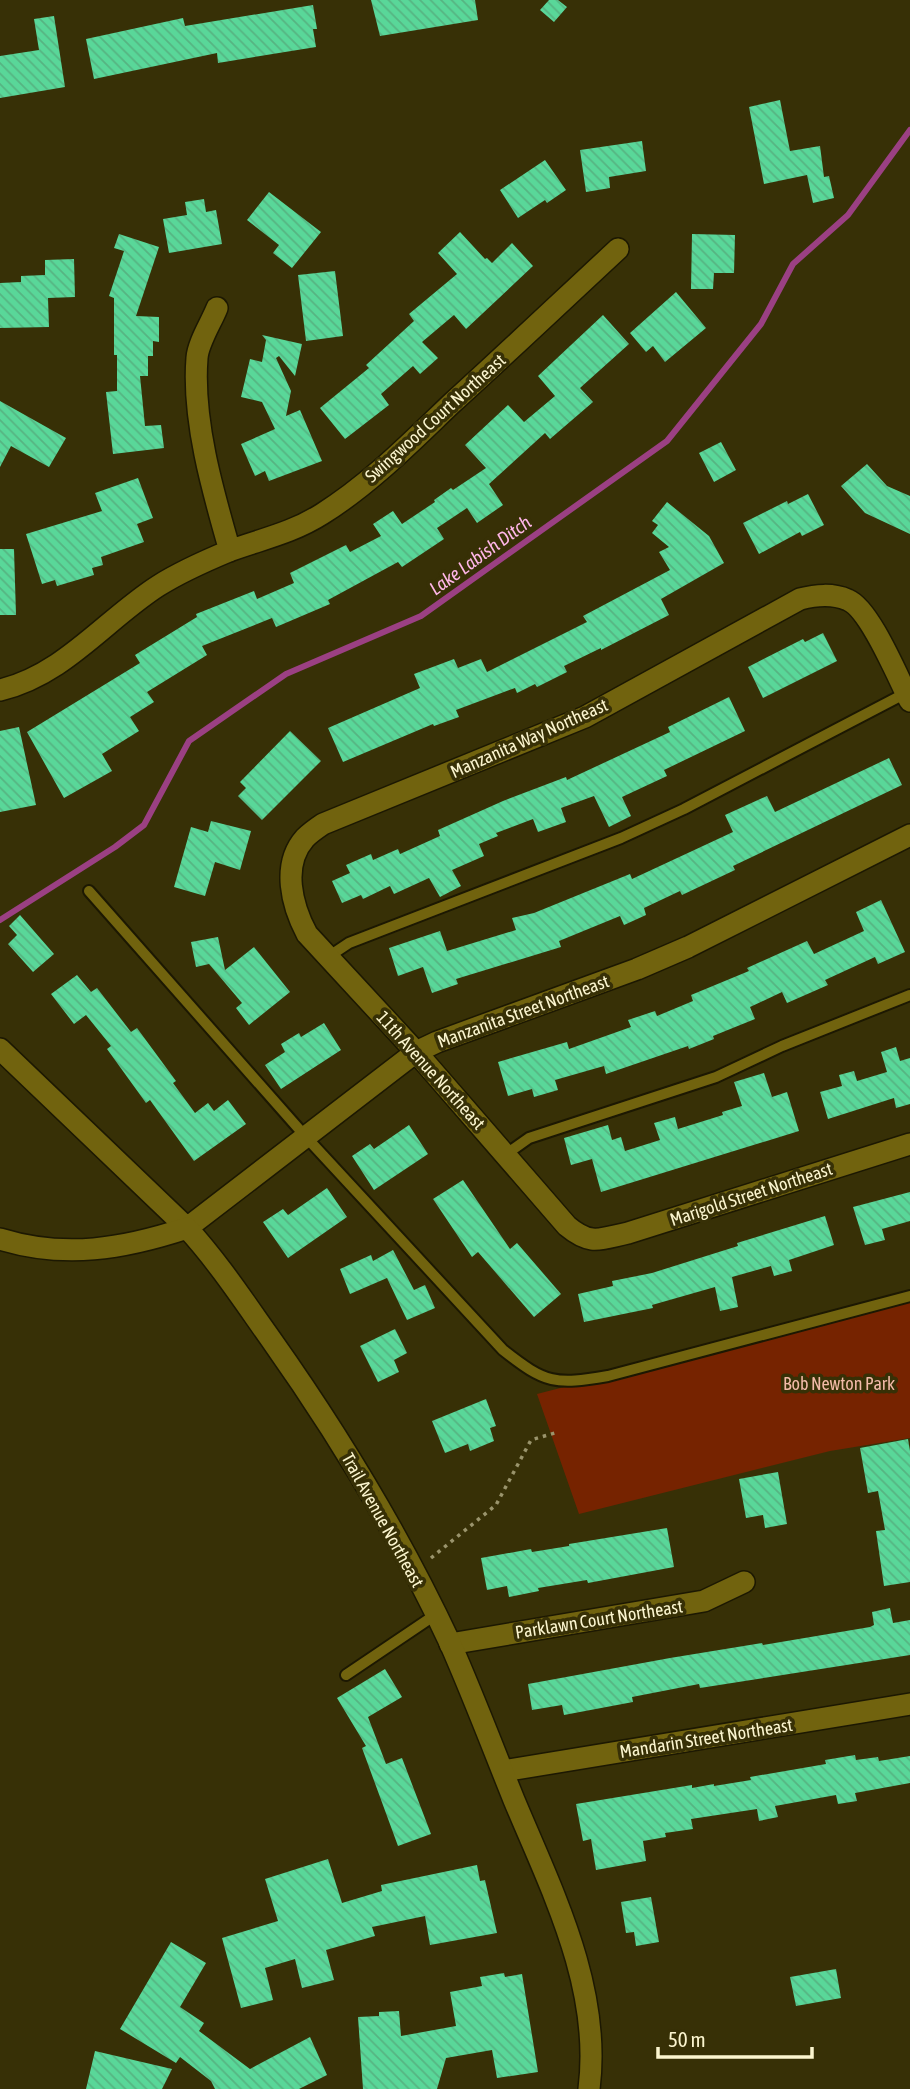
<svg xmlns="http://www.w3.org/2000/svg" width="910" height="2089" viewBox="0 0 910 2089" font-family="'Asap Condensed',sans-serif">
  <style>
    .park { fill: #762300 }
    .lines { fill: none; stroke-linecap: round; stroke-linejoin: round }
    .stream { stroke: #9b4083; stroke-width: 6 }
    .building { fill: url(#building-back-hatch) }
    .lane-casing { stroke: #1c1802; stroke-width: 14 }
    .street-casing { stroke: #1c1802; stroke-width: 24 }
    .secondary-casing { stroke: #1c1802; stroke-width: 24 }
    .path { stroke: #9a946c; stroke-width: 3.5; stroke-dasharray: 3.5 5; stroke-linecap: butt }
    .lane { stroke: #71630e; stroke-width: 10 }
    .street { stroke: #71630e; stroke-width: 21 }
    .secondary { stroke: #71630e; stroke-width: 21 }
    .labels { text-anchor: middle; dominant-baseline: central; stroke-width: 7; stroke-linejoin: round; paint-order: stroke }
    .street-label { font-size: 18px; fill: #fbf5cf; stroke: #373006 }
    .park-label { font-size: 18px; fill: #f2baa8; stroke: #373006 }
    .water-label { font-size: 19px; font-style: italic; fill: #ffb6e8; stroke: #373006 }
  </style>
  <defs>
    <pattern id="building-back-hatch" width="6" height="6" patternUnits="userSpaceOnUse" patternTransform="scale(1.75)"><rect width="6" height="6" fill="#59d799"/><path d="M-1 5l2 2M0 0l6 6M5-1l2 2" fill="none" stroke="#56b482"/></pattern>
  </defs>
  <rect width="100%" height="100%" fill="#373006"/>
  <path class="park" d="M910,1298V1438L830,1451L579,1514L537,1394Z"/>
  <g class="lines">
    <path class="stream" d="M0,920L115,847L144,825L189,741L286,674L421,616L667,441L761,324L793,264L848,215L910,130"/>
  </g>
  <path class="building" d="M371,0H475L478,20L380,36Z
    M549,0H558L567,7L554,22L540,10Z
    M313,5L317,29H313L316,47L218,63L217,53L94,79L86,39L183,18L185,26Z
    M54,16L65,87L0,98V56L39,50L34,19Z
    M780,100L790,151L820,146L824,177L829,176L834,198L813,203L807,175L764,184L749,107Z
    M642,141L646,171L609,177L610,188L586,192L580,150Z
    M545,160L566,190L547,203L545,200L518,218L500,190Z
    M269,192L321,232L292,268L273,253L279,245L247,220Z
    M204,199L206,212L216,210L222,244L169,253L163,219L187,215L185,202Z
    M460,232L485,259L487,258L492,263L512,243L533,266L466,329L454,315L422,342L438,358L420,374L413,366L381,394L389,405L345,439L320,408L369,368L366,365L414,321L409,314L457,274L438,253Z
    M119,234L159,247L136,316L159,317V342L153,341V356H148V376H140L145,426L161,425L164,448L113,454L106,392L117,391V355H114V298L109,296L124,251L114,248Z
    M692,234L735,235L734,273H714L713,289H691Z
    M74,259L75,297L48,298L49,327L0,328V283L21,282V276L45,275V260Z
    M335,271L343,336L306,341L298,275Z
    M676,292L706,328L665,362L653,346L646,352L630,333Z
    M603,315L629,344L580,388L593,402L550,439L545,433L489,484L503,505L477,523L467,508L437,528L444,539L402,567L398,562L328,600L330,604L276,627L272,618L202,646L207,655L147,692L154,702L130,717L139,731L102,754L112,771L64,798L27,732L140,663L135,655L197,617L196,614L254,591L257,599L294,583L290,573L346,545L350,552L381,536L373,524L393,511L402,524L435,502L434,500L451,488L453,490L486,468L465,445L508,405L524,422L555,396L538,376Z
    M262,335L302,344L295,376L279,356L276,358L291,391L286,416L300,410L322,461L269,481L265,471L255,476L241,444L275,429L262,402L241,397L250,359L262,362L266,340Z
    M0,401L66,438L49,467L11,446L0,467Z
    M721,442L736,470L714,482L699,453Z
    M867,464L887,486L910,496V534L865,513L841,486Z
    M138,478L153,518L137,524L144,542L101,557L103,565L92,568L94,575L57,586L55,580L42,584L26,534L102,511L95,493Z
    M808,494L824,525L802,536L800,532L759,554L743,523L787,501L788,504Z
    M667,502L709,536L724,563L661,599L669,615L601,650V648L564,666L567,672L537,687L535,684L517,693L515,688L456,710L459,717L434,726L433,724L343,762L328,728L420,688L414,674L454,659L458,668L481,659L487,672L587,622L583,616L670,570L659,552L669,547L652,533L658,525L652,521Z
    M0,549H14L16,615H0Z
    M823,633L837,661L763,698L748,667L803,639L805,642Z
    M729,697L745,731L664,770L667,776L622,797L631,816L609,827L594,796L561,808L566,822L538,832L533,819L496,833L498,836L479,844L484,856L452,870L461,886L440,897L429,878L394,894L390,886L363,899L361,895L342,903L332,881L350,873L346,865L371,854L373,860L398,849L400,854L440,836L438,830L503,801L566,777L567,780L670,732L668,727Z
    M19,727L36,805L0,812V731Z
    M290,731L321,761L262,820L238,796L246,788L240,782Z
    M889,758L902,785L733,866L735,870L682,895L680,891L644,908L646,915L624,925L620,916L559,941L561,947L456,979L458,984L432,993L423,967L398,976L389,948L440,931L447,951L516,930L512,918L534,913L630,874L632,879L733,832L725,815L767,796L775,812Z
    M211,821L251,831L240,870L215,862L205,896L174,887L191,827L208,832Z
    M881,900L905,952L878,964L875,957L825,980L828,985L787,1003L782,992L750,1007L755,1019L713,1036L714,1039L689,1049L688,1046L606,1074L604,1066L555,1080L558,1090L534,1097L532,1089L508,1096L498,1062L567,1042L569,1049L631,1027L628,1020L655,1011L657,1016L693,1001L691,995L749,971L747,968L807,941L814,954L864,931L856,912Z
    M20,915L54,954L33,972L8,944L17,935L9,926Z
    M218,937L225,970L254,947L290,992L249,1025L236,1008L242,1003L209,964L196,967L191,942Z
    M77,975L91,992L97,988L131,1032L137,1028L176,1081L173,1083L195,1113L208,1103L214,1111L228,1100L246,1124L194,1161L150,1100L146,1103L107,1049L111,1046L86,1015L74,1024L51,994Z
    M324,1023L341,1050L281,1089L265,1065L285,1052L281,1044L299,1033L301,1037Z
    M896,1047L900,1061L910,1058V1104L896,1108L894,1098L828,1119L820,1092L842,1086L839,1075L854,1071L857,1081L887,1072L881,1052Z
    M764,1073L772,1097L787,1092L799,1131L601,1192L592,1159L571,1165L564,1138L608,1125L612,1140L621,1137L625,1151L660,1140L654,1123L675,1117L678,1129L723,1115L722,1112L742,1106L734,1082Z
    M409,1125L428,1154L374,1190L352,1156L370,1144L374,1149Z
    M463,1180L510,1249L517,1243L561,1294L534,1317L478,1252L472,1257L433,1199Z
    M327,1188L347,1217L288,1258L263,1222L283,1209L288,1215Z
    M910,1192V1221L882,1229L885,1240L865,1245L853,1207Z
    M825,1216L834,1245L789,1260L792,1271L774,1276L771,1266L732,1277L738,1307L720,1311L715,1287L652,1305L653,1308L584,1322L578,1294L613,1286L612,1281L652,1273L738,1246L737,1243Z
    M393,1250L414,1290L425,1285L435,1308L407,1320L387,1278L350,1294L340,1269L371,1255L373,1261Z
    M395,1329L407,1353L394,1360L399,1372L378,1382L360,1346Z
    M486,1399L496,1426L490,1428L494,1441L470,1451L468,1444L445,1453L432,1421Z
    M908,1439L910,1451V1582L884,1586L876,1531L885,1530L878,1491L868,1493L860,1448Z
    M778,1472L787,1524L765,1528L763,1515L746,1518L739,1479Z
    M667,1528L674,1567L588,1583L587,1580L538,1588L539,1591L509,1597L507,1586L487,1590L481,1558L531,1549L532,1552L569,1546V1544Z
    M890,1608L893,1623L910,1620V1655L700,1688L699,1684L632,1697L633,1702L564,1715L562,1705L532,1710L528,1684L670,1658L762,1643L763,1645L870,1627L874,1625L872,1612Z
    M385,1669L402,1697L368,1717L386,1764L402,1758L431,1834L398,1846L362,1748L366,1746L337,1698Z
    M855,1755L856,1760L878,1757L879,1761L910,1756V1783L855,1793L857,1801L838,1804L836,1795L775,1806L778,1817L759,1821L757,1809L691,1819L693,1829L665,1833L666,1837L643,1841L646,1861L596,1870L591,1839L583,1841L576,1804L692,1785V1788L714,1784V1786L751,1780L750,1777L826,1764L825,1760Z
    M328,1859L342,1903L382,1891L381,1885L477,1865L480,1881L485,1880L497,1933L430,1945L425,1916L372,1927L375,1936L326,1950L334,1980L302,1988L295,1959L265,1968L273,2000L241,2008L222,1938L278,1921L265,1879Z
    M651,1897L659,1942L636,1946L634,1932L626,1933L621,1902Z
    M171,1942L206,1963L180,2007L204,2023L199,2031L250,2069L310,2037L327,2075L299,2089H215L211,2081L180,2057L176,2063L120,2029Z
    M836,1969L841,1998L796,2006L790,1977Z
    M504,1973L505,1977L522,1974L538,2072L497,2078L492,2050L446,2058L437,2089H363L358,2017L379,2016V2012L399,2011L401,2036L456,2026L450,1992L482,1986L480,1977Z
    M95,2051L172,2069L162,2089H86Z"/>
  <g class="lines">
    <defs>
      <path id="lane" d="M89,891L306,1137L503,1350C546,1384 555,1385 608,1376L910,1296
        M328,957L349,943L621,838L684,809L906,693
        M505,1155L529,1138L716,1077L782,1046L910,995
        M346,1675L435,1615"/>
      <path id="street" d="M217,308C211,323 198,343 197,358C192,420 213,492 230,551
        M0,690C64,675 105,620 158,586C180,572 205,561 229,551C262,539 292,533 322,514C370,484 410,443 451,404C507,353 562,301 618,249
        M910,701C898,678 870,609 848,600C832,593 816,595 800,599L585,717L323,824C317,828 310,833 305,838C281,865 292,906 307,934L416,1052L567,1226C591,1246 600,1239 628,1233L910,1144
        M0,1049L187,1228L416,1052L437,1042L637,969L688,947L910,835
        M450,1644L704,1601L744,1582
        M503,1771L910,1704"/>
      <path id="secondary" d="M0,1239C65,1259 123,1249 187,1228C218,1262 243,1300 270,1338C338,1434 400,1536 450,1643C473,1695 493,1748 514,1800C552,1891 602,1988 589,2089"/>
    </defs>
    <use href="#lane" class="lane-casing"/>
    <use href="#street" class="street-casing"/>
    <use href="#secondary" class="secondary-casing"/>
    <path class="path" d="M431,1558L496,1505L531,1440L558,1432"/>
    <use href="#lane" class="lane"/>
    <use href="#street" class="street"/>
    <use href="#secondary" class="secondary"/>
  </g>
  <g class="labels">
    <g class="street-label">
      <text transform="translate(435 418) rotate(-42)">Swingwood Court Northeast</text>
      <text transform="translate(529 738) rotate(-24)">Manzanita Way Northeast</text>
      <text transform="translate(523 1011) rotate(-20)">Manzanita Street Northeast</text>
      <text transform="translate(431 1070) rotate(48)">11th Avenue Northeast</text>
      <text transform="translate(751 1194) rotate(-18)">Marigold Street Northeast</text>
      <text transform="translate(383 1520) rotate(61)">Trail Avenue Northeast</text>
      <text transform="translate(599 1619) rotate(-9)">Parklawn Court Northeast</text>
      <text transform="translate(706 1738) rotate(-9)">Mandarin Street Northeast</text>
    </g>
    <g class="park-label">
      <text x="839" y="1383">Bob Newton Park</text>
    </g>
    <g class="water-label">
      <text transform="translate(480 555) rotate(-36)">Lake Labish Ditch</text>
    </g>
  </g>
  <path d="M658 2047v10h154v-10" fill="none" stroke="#fbf5cf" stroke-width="3.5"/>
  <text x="668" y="2047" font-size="21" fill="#fbf5cf" stroke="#373006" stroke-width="5" paint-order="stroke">50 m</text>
</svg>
